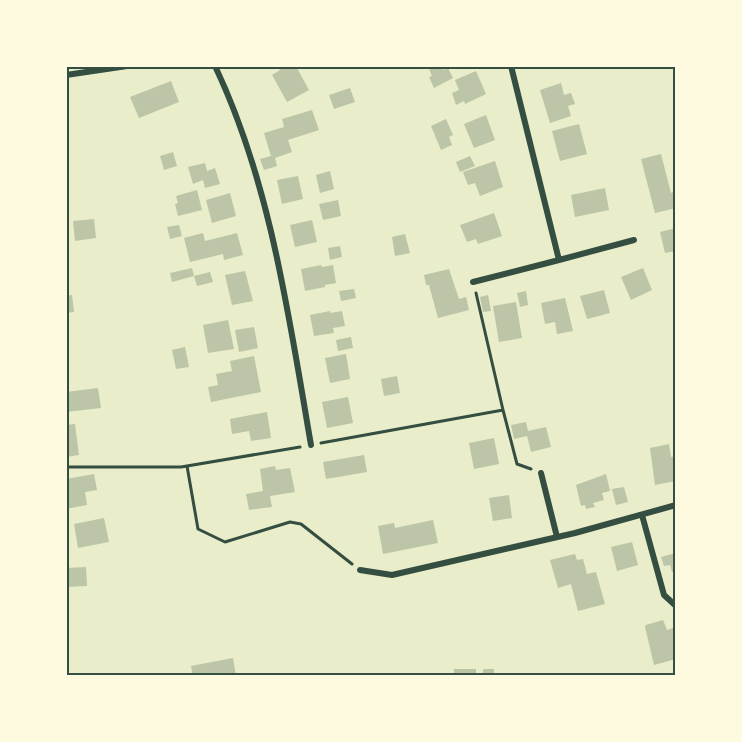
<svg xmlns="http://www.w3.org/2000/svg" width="742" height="742" viewBox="0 0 742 742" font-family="Cabin,sans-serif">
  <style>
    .building { fill: #bcc5a7 }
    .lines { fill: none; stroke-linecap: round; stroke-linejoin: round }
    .path { stroke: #344e41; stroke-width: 3 }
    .minor { stroke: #344e41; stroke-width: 6 }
    .neatline { fill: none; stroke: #344e41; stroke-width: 2 }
  </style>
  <rect width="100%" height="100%" fill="#e9edc9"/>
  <path class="building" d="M278,66H296L309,90L287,102L272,75L280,70Z
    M436,66H442L444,70L448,68L453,78L434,88L429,77L432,76L429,69Z
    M476,71L486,94L465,104L464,101L456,105L452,93L459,90L455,80Z
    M171,81L179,102L139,118L130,97Z
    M561,83L564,95L571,93L575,104L568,106L571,116L550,123L540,90Z
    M350,88L355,102L334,109L329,95Z
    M312,110L319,130L288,140L292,152L275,158L277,166L264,170L260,159L271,156L264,133L284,127L282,119Z
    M486,115L495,140L474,148L464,124Z
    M446,119L453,135L449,137L452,145L441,150L431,126Z
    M579,124L587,154L560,161L552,131Z
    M173,152L177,166L164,170L160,156Z
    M661,154L671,193L676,191V208L655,213L641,159Z
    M470,156L475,166L460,172L456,162Z
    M495,161L503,187L480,196L475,183L468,185L463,172Z
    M205,163L207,171L215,168L220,184L205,188L203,180L193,184L188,167Z
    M330,171L334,189L320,193L316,175Z
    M298,176L303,199L282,204L277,180Z
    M605,188L609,210L575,217L571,195Z
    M197,190L202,210L178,216L175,204L178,203L176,196Z
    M230,193L236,216L212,223L206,200Z
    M338,200L341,216L323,220L319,204Z
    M494,213L502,236L478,244L476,239L467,242L460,225Z
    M94,219L96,238L75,241L73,221Z
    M312,220L317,242L295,247L290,225Z
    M179,225L182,236L170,239L167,227Z
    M676,228V251L665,253L660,232Z
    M203,233L205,241L237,233L243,255L224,260L223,254L190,262L184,238Z
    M405,234L410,253L395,256L392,237Z
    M340,246L342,257L330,260L328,248Z
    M321,265L322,267L333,265L336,283L325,285V287L305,291L301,269Z
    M192,268L194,276L172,282L170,273Z
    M643,268L652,290L631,300L621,277Z
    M449,269L459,299L466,297L469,310L438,318L429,285H426L424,275Z
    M245,271L253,301L232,305L225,275Z
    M210,272L213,282L197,286L194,276Z
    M354,289L356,298L341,301L339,291Z
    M604,290L610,313L587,319L580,296Z
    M526,291L528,305L520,307L517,293Z
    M72,295L74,312L66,313V296Z
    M488,295L491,311L483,312L480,297Z
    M565,298L573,331L557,334L555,322L545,324L541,303Z
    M516,302L522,338L499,342L493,306Z
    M330,311V313L342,311L345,326L333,328L334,333L314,336L310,315Z
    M228,320L234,349L208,353L203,325Z
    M254,327L258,348L239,352L235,330Z
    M351,337L353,348L338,351L336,340Z
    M185,347L189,367L176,369L172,350Z
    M346,354L350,379L330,383L325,358Z
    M254,356L261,392L211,402L208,387L218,385L216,374L232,371L230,361Z
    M397,376L400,393L384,396L381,379Z
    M98,388L101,408L66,412V392Z
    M348,397L353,423L327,428L322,402Z
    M267,412L271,438L251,441L249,431L232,434L230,419Z
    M526,422L528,431L546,427L551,447L531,452L527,436L514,439L511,425Z
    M75,424L79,455L66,457V425Z
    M494,438L499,464L474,469L469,443Z
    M669,444L671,457L676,456V481L655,485L650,448Z
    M364,455L367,472L326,479L323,462Z
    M275,466L276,470L290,468L295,492L270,496L272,507L249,510L246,494L263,491L260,469Z
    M94,474L97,490L85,492L87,505L66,509V479Z
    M606,474L610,491L602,493L604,500L593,503L595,507L586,509L585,505L581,506L576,485Z
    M624,487L628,502L616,505L612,489Z
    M509,495L512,518L493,521L489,498Z
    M104,518L109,542L78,548L74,524Z
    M433,520L438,543L383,554L378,526L394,523L395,528Z
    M632,542L638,565L617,571L611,547Z
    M676,553V571L672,572L670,565L664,566L661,557Z
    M575,554L577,560L583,559L587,574L596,572L605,604L578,611L571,584L558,588L550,560Z
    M86,567L87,586L66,587V568Z
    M663,620L667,630L673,628L676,640V659L654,665L645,627L646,625Z
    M233,658L236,676H193L191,666Z
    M454,669H476V673H483V669H494V676H443V673H454Z"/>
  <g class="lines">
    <path class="path" d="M503,410L517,464L531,469
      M321,443L503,410L476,293
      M187,466L198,529L225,542L290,522L301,524L352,564
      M66,467H181L300,447"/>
    <path class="minor" d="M215,66C271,184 289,318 311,445
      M66,75L127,66
      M559,260L634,240
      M473,282L559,260L511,66
      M541,473L557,537
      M642,515L664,595L676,606
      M360,570L392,575L575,533L676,505"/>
  </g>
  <rect width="742" height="742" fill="none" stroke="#fefae0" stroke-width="135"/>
  <rect x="68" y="68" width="606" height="606" class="neatline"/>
</svg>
